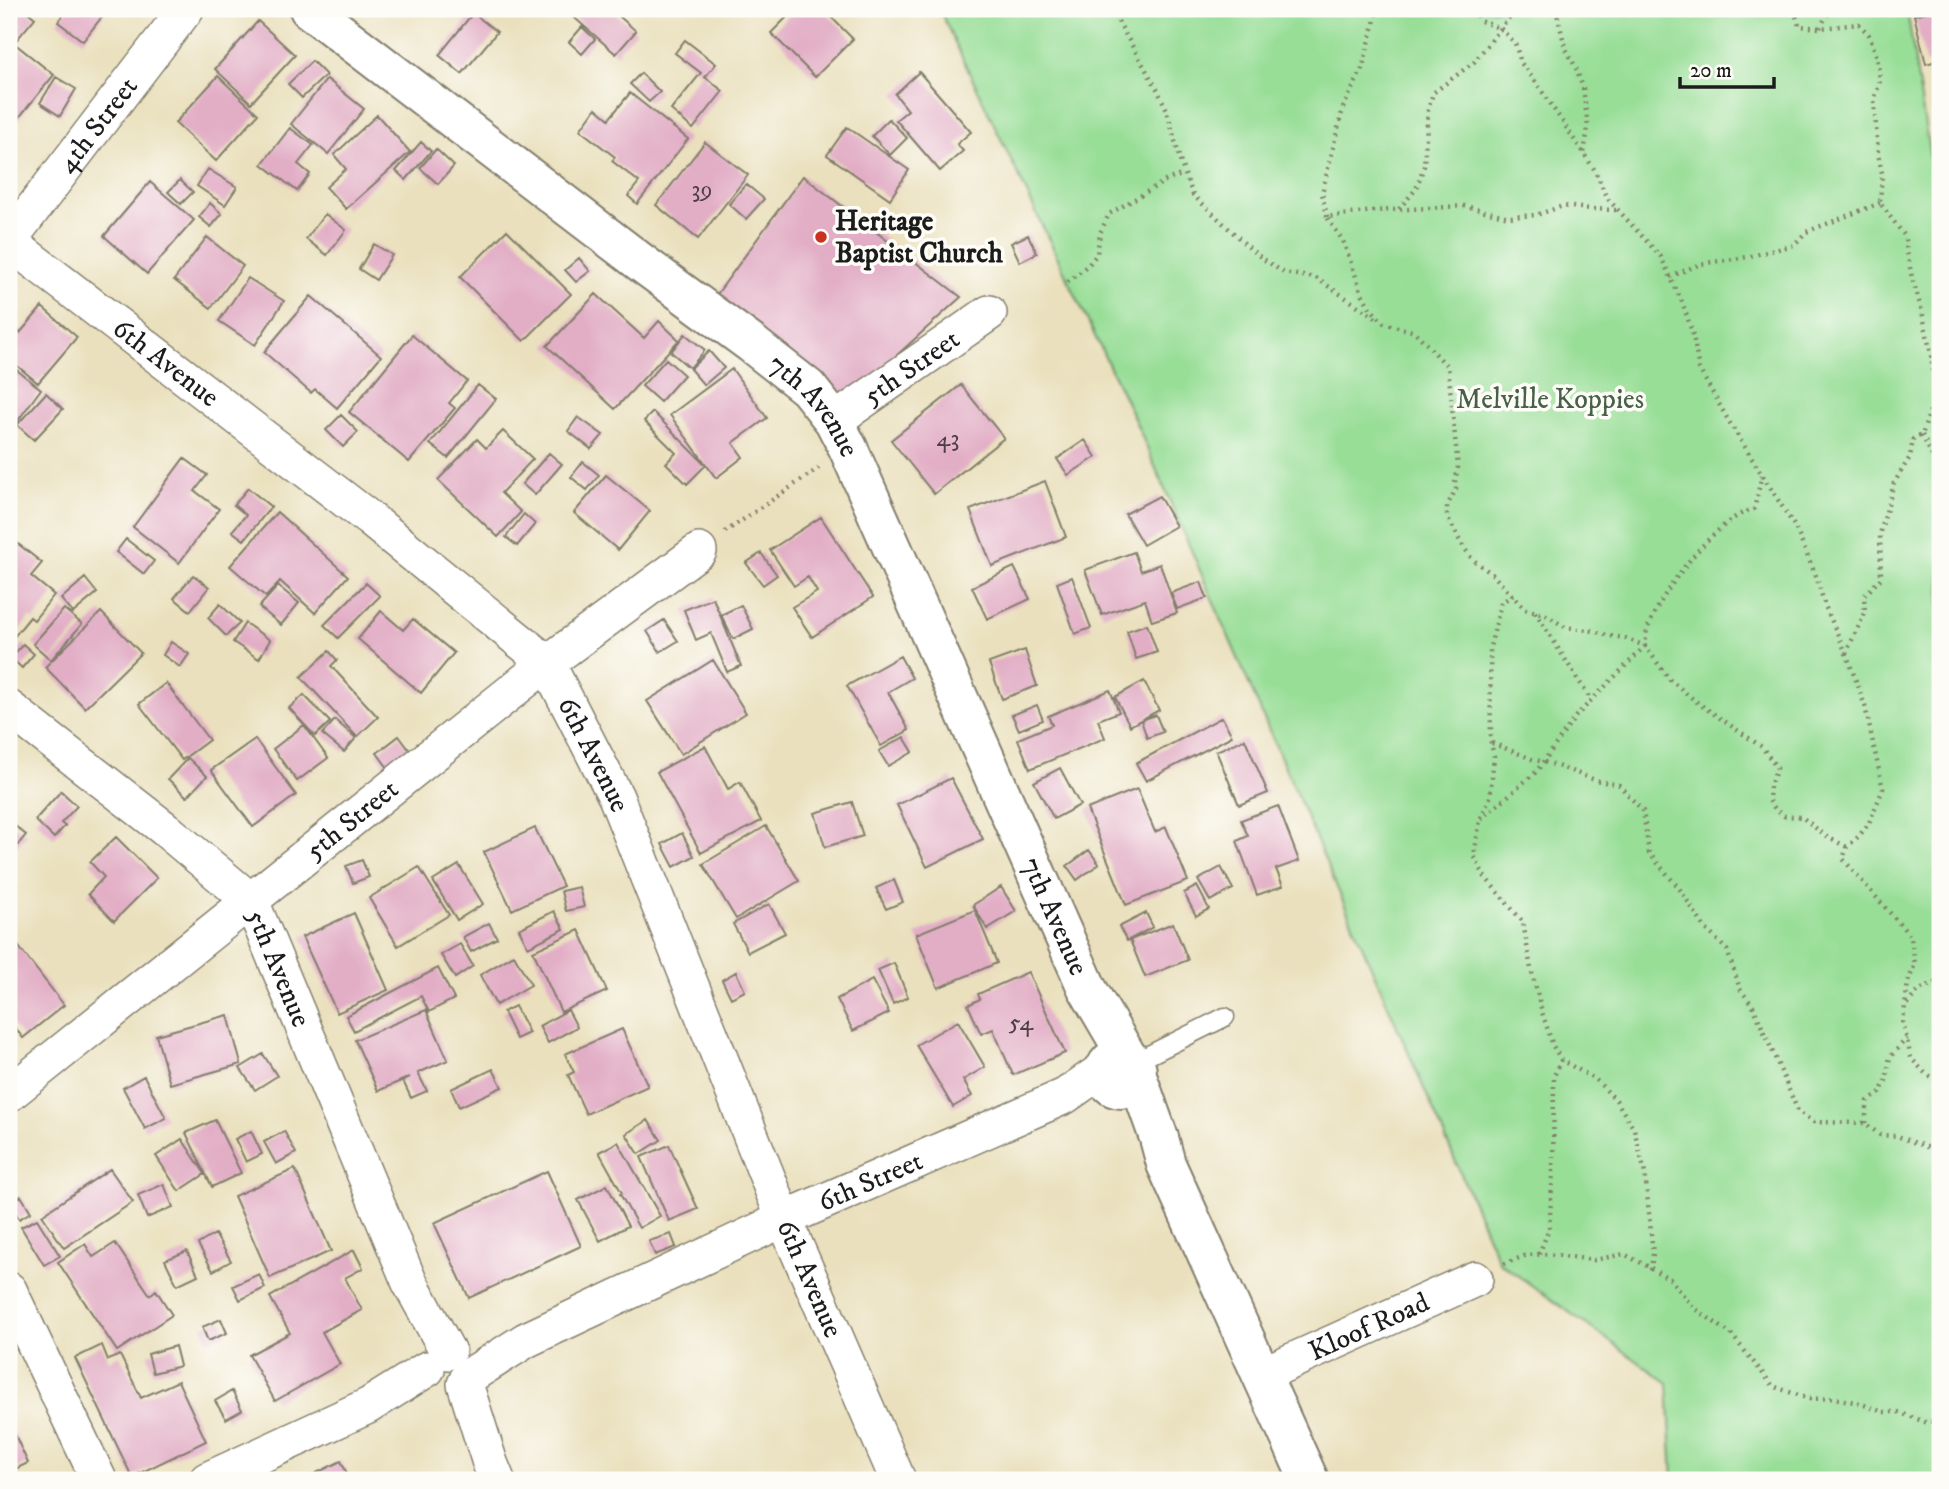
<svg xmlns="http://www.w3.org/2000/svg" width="1949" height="1489" viewBox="0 0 1949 1489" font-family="'IM FELL DW Pica',serif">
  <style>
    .green { fill: #98de97; stroke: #5a7d5a; stroke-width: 2 }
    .building { fill: #e2aec6 }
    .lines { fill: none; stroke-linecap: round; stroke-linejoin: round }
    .lane-casing { stroke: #837e6c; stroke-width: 21 }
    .street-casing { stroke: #837e6c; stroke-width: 38 }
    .secondary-casing { stroke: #837e6c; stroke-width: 42 }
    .path { stroke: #837e6c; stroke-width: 4.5; stroke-dasharray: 2 5; stroke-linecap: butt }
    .lane { stroke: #fff; stroke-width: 18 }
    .street { stroke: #fff; stroke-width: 35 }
    .secondary { stroke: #fff; stroke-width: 38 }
    .poi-dot { fill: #c8321e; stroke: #fdfcf7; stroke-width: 2.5 }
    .labels { text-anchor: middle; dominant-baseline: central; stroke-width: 7; stroke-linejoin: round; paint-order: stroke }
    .number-label { font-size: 24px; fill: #4e4046 }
    .street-label { font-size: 28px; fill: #1c1c1c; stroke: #fdfcf7 }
    .poi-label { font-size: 28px; font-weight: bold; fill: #1c1c1c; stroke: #fdfcf7; text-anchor: start }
    .park-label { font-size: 28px; fill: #476047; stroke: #fdfcf7 }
  </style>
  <rect width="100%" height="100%" fill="#fdfcf7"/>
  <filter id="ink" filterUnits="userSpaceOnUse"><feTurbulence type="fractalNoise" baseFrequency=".0143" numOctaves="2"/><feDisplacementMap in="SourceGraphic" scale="14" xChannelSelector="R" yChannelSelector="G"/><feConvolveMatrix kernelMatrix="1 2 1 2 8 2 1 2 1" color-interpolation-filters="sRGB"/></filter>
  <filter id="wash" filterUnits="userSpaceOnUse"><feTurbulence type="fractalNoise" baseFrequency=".00686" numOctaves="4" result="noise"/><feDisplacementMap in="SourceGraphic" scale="28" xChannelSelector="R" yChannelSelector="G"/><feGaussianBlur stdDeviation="1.57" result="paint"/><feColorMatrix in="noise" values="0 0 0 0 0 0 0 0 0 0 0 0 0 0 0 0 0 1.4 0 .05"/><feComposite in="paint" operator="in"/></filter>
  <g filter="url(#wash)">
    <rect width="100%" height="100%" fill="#eae0bd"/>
    <path class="green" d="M939,9H1907L1940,223V1480H1673L1668,1383L1499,1262L1134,418Z"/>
    <g id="blocks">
      <path class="building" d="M9,9H24L35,18L14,43L54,75L9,130Z
        M68,9H108L83,41L58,22Z
        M573,9H611L636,31L616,54L569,13Z
        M795,9H823L853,39L815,77L771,33Z
        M1940,9V60L1926,64L1914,15Z
        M473,13L497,32L462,74L439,55Z
        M258,21L295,55L251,103L215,69Z
        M582,27L595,39L582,54L569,42Z
        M685,40L716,64L705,77L723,91L693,129L671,110L701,73L675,53Z
        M312,61L326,75L302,98L288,84Z
        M919,72L971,132L957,144L963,151L940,171L896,120L908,110L895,94Z
        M641,73L660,92L649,102L630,84Z
        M218,76L258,114L216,161L175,123Z
        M56,77L76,89L60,116L40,103Z
        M327,79L364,109L328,154L291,124Z
        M630,93L688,139L637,204L628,196L639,182L612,161L615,157L580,130L596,108L609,119Z
        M377,115L410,152L346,209L326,187L346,169L334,155Z
        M889,119L907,138L890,155L872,136Z
        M847,127L909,170L890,199L827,155Z
        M290,128L313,145L298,164L310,174L297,191L262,164Z
        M421,142L431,151L406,180L396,171Z
        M705,142L748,175L698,239L656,205Z
        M436,149L454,166L438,184L420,168Z
        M208,169L237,187L225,205L197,186Z
        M803,176L961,297L842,405L712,301Z
        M180,180L193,192L181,204L168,192Z
        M150,182L194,220L147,274L104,236Z
        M746,184L764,199L746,219L729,204Z
        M210,203L222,214L211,227L199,217Z
        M325,214L346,230L327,255L306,239Z
        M507,230L571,294L524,341L460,277Z
        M1028,235L1037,253L1020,262L1011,243Z
        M207,237L243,266L211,308L174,280Z
        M374,244L392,255L376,280L359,269Z
        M579,258L590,271L576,282L565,270Z
        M248,278L284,301L255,345L219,321Z
        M596,294L644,338L659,321L679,340L615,409L547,346Z
        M311,296L381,356L337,408L315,389L311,393L264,352Z
        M42,307L77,337L38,383L9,359V323L20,333Z
        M685,334L705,350L690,368L671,352Z
        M412,335L467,381L449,403L455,408L409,462L349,412Z
        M709,351L724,368L704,385L690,369Z
        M666,359L684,375L660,402L642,386Z
        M9,364L41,389L11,430L9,428Z
        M732,369L767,418L733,443L743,457L716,478L670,415Z
        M478,385L496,399L448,458L430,444Z
        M961,385L1004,438L934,494L891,440Z
        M46,393L63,409L34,440L17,425Z
        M653,412L706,465L687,484L666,463L676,453L644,421Z
        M341,415L358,432L343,447L326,430Z
        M578,417L603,435L591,449L568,431Z
        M503,431L533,459L501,493L521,512L498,537L438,480L477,439L486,448Z
        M1085,440L1096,457L1068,475L1057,459Z
        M549,453L562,464L535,495L522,484Z
        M184,458L207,475L195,491L219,509L179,563L133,527Z
        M583,462L599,475L587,490L571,477Z
        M606,475L650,511L618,550L574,513Z
        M1045,481L1066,537L992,566L970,510Z
        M248,488L271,507L244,540L232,531L246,515L234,505Z
        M1159,496L1176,526L1143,545L1125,514Z
        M277,512L348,576L315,613L280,581L266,597L230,566Z
        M524,514L535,524L517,546L506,537Z
        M821,517L873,597L812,637L792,607L817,592L808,577L794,586L770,550Z
        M12,539L42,563L31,576L54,595L34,620L30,617L9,643V543Z
        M126,539L154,561L144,574L116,552Z
        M1134,552L1141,571L1160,564L1177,613L1152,621L1145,600L1102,615L1085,570Z
        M761,553L777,575L763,585L746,563Z
        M1014,567L1030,599L987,619L972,587Z
        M193,575L209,587L190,611L174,598Z
        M1072,577L1091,628L1075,634L1057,583Z
        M85,578L97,593L73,613L61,599Z
        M1201,582L1207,598L1177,609L1171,593Z
        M366,583L380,596L338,638L324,625Z
        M278,586L299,603L281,625L259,607Z
        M713,598L741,666L727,672L711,633L696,640L684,610Z
        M220,604L240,623L226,636L208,618Z
        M741,605L753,629L733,639L721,615Z
        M64,609L82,624L51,660L33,644Z
        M381,611L403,630L413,619L454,653L421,693L358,639Z
        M101,612L141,653L85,708L45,667Z
        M664,620L678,641L660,652L647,631Z
        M245,623L270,640L259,659L233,642Z
        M1147,624L1157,652L1136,659L1127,631Z
        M171,642L189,654L180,667L163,655Z
        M23,644L34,654L22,668L11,658Z
        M1025,650L1037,686L1002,699L989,663Z
        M329,651L337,660L331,666L378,717L357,737L301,677Z
        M900,656L912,678L888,692L909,730L881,746L847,686Z
        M713,660L746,713L681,754L647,701Z
        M1144,681L1159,710L1130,726L1115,697Z
        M166,683L209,740L182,760L139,704Z
        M1110,690L1119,712L1098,720L1105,738L1030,769L1018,739L1052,725L1048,716Z
        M304,695L330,722L315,736L289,708Z
        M1037,705L1043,720L1019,730L1012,715Z
        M1156,715L1163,732L1147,738L1141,720Z
        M1222,717L1232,736L1146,781L1136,763Z
        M335,720L356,738L344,752L322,734Z
        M304,725L328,758L297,781L273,749Z
        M399,736L413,755L391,772L377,753Z
        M904,737L913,752L888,766L879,751Z
        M255,739L296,795L253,827L211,770Z
        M1245,739L1268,793L1239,805L1216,751Z
        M705,746L728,789L740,782L761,821L701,853L657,772Z
        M188,758L207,776L187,797L168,779Z
        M1060,768L1080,805L1054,819L1034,782Z
        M951,778L983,839L927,867L897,805Z
        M1137,789L1155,832L1166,827L1188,881L1126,905L1087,809Z
        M61,791L77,806L61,823L65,826L54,838L35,820Z
        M852,802L863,836L825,847L815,813Z
        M1278,806L1299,861L1276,869L1283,886L1257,895L1237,841L1248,836L1241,820Z
        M15,826L26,835L9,856V833Z
        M766,826L799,881L736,919L703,864Z
        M535,828L563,886L512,910L484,852Z
        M682,833L694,856L674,867L662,844Z
        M116,837L157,878L114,921L88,894L104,877L90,862Z
        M1089,850L1099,864L1077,880L1067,866Z
        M362,860L369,877L353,883L346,866Z
        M459,865L483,904L457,920L433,881Z
        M419,867L449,915L398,946L369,898Z
        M1221,867L1233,889L1210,901L1198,880Z
        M894,880L903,902L886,909L876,888Z
        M1197,886L1209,909L1196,916L1184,893Z
        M579,887L584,907L566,911L561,891Z
        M1001,887L1016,911L987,929L973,905Z
        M769,904L785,933L748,952L733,924Z
        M975,910L997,963L938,988L916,934Z
        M554,911L564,929L528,947L519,929Z
        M354,913L388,990L337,1013L302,937Z
        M1146,913L1153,927L1127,941L1119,927Z
        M489,923L497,938L471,952L463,937Z
        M1173,923L1188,960L1145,977L1130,940Z
        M579,930L607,991L561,1012L533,951Z
        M12,938L64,1005L23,1038L9,1020V941Z
        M460,944L473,966L455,978L441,955Z
        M514,955L531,985L496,1005L480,975Z
        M894,963L908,997L893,1004L878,970Z
        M438,968L454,999L429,1012L421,996L354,1031L346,1016Z
        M736,972L745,991L731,998L722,980Z
        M1028,972L1065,1053L1013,1075L993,1029L981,1034L968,1005L980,999L978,994Z
        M872,980L889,1013L853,1031L837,999Z
        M515,1006L529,1033L516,1039L503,1012Z
        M426,1010L448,1060L418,1073L427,1091L411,1098L403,1081L410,1077L378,1091L355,1040Z
        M568,1010L577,1027L548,1043L539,1026Z
        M228,1015L241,1064L170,1084L156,1035Z
        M958,1021L985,1067L963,1080L972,1096L953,1107L916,1045Z
        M622,1029L648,1086L586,1114L568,1075L574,1072L565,1054Z
        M263,1054L277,1076L255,1090L240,1068Z
        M493,1069L502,1087L459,1107L451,1089Z
        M144,1076L166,1118L145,1129L123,1088Z
        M215,1120L241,1173L212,1187L186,1133Z
        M648,1120L661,1140L639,1154L626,1134Z
        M251,1131L262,1154L246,1162L235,1139Z
        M284,1131L296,1153L276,1164L264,1142Z
        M182,1139L205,1174L179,1191L156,1156Z
        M618,1142L660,1216L639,1228L620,1194L622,1193L599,1152Z
        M669,1145L698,1209L669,1221L641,1157Z
        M110,1169L133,1202L64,1248L42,1215Z
        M295,1169L331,1251L270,1278L234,1196Z
        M547,1171L581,1246L469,1298L434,1223Z
        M164,1184L173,1207L147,1218L138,1195Z
        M607,1185L628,1226L600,1241L578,1200Z
        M21,1196L31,1212L19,1219L10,1203Z
        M37,1219L60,1256L44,1265L21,1227Z
        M215,1234L231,1261L213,1271L198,1244Z
        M671,1234L676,1247L655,1255L649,1241Z
        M115,1243L150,1295L156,1290L172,1315L117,1351L58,1262L85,1244L93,1257Z
        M354,1250L363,1268L345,1278L362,1310L322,1332L340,1364L275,1401L249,1355L290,1333L270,1297Z
        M187,1251L198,1275L177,1285L165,1260Z
        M259,1274L265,1288L240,1300L233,1286Z
        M221,1319L227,1333L208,1341L202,1327Z
        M102,1345L108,1360L120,1355L141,1398L178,1381L206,1441L132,1477L75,1358Z
        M175,1346L180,1366L153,1373L148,1354Z
        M232,1391L242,1410L226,1419L215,1401Z
        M9,1422L28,1463L9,1472Z
        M341,1461L350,1480H302Z"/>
    </g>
  </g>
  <g filter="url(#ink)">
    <use href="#blocks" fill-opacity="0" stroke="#837e6c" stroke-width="2"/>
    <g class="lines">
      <defs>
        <path id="lane" d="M1133,1063L1225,1017"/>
        <g id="street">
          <path id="s1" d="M9,240L186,9"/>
          <path id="s2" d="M9,242L370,519L547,663L616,797L784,1219L898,1480"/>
          <path id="s3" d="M834,421L989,313"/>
          <path id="s4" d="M9,708L165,829L251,901L409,1281L448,1352"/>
          <path id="s5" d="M9,1094L547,663L699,551"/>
          <path d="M9,1290L99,1480"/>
          <path id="s6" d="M1263,1374L1475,1279"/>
          <path id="s7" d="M468,1377L526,1340L784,1219L1065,1096L1105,1068"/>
          <path d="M465,1384L490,1463L497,1480"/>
          <path d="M207,1480L368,1406L427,1369"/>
        </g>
        <g id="secondary">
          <path id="s8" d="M309,9L643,264L752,344L808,388L834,421L848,448L1087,988L1128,1058"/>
          <circle cx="1121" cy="1073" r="16"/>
          <path d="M1137,1076L1159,1138L1166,1164L1309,1480"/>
        </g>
      </defs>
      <use href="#lane" class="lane-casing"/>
      <use href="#street" class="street-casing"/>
      <use href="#secondary" class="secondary-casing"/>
      <path class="path" d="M1111,9L1157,89L1167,110L1181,164L1193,195L1256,254L1284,273L1316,278L1376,318
        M1474,9L1481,21L1501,29L1515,43L1521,63L1535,81L1594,169L1608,199L1661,257L1683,304L1693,335L1699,369L1731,425L1795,527L1816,576L1825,606L1846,653L1865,613L1864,596L1881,578L1880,534L1894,483L1910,457L1913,439L1922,435L1935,396L1931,354L1922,311L1912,278L1904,235L1880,203L1882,173L1878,153L1874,100L1880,81L1877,57L1869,35L1859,24L1820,28L1799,26L1794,9
        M1556,9L1565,47L1576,68L1583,88L1588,127L1584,154
        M1820,28L1830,9
        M1399,209L1416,189L1424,166L1428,110L1433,93L1474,62L1516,9
        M1616,210L1591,209L1563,206L1536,215L1509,217L1465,206L1373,211L1327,217L1343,241L1362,293L1370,308L1384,323L1415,332L1448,367L1458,467L1455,480L1456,489L1447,506V516L1461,543L1472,559L1492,574L1525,609L1546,615L1565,627L1594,631L1610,636L1625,638L1645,646L1670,680L1698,703L1762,747L1777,768L1770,786L1769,800L1775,809L1784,816L1802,817L1827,837L1847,847
        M1327,217L1322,193L1332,152L1343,108L1362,69L1374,25L1376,9
        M1670,277L1700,264L1747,257L1794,245L1806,232L1880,203
        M1068,282L1089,264L1097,254L1100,233L1109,214L1167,180L1184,174
        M1922,435L1940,472
        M725,532L819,468
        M1513,595L1501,603L1490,647L1491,743L1494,756L1490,797L1480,820L1474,856L1485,877L1523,922L1531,969L1542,1012L1553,1046L1561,1060L1595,1079L1616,1100L1634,1129L1645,1173L1653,1254L1651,1268L1670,1279L1693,1307L1731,1334L1773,1386L1809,1399L1834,1398L1859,1403L1883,1412H1898L1928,1423L1940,1418
        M1535,612L1591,700
        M1846,653L1865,706L1883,789L1869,823L1859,836L1847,847L1843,859L1911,937L1915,964L1908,982L1903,1022L1911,1058L1926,1074L1940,1081
        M1492,743L1532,759L1555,765L1595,780L1619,785L1643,811L1649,853L1679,888L1705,928L1727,950L1740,989L1753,1006L1798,1111L1813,1122L1865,1123L1880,1135L1897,1136L1940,1152
        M1481,819L1536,772L1576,716L1645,646C1646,641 1646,635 1647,630C1660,593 1715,518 1754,509L1762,475
        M1907,1004L1919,990L1940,981
        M1865,1123L1868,1101L1880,1093L1886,1080L1890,1057L1907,1038
        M1539,1254L1549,1229L1553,1171L1554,1076L1561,1060
        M1504,1264L1527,1255L1548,1254L1594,1260L1624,1254L1651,1268"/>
      <use href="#lane" class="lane"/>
      <use href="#street" class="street"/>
      <use href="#secondary" class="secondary"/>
    </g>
  </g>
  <circle class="poi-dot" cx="821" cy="237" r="7"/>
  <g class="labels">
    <g class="number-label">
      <text x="702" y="190">39</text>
      <text x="948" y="439">43</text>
      <text x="1021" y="1023">54</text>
    </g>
    <g class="street-label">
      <text stroke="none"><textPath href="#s1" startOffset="145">4th Street</textPath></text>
      <text stroke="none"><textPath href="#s2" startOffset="198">6th Avenue</textPath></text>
      <text stroke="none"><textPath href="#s3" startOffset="94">5th Street</textPath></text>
      <text stroke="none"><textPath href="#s8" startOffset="644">7th Avenue</textPath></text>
      <text stroke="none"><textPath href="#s2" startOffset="786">6th Avenue</textPath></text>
      <text stroke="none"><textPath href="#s5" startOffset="439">5th Street</textPath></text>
      <text stroke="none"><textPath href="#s8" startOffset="1211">7th Avenue</textPath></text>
      <text stroke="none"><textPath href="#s4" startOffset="382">5th Avenue</textPath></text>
      <text stroke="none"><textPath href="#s7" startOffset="448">6th Street</textPath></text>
      <text stroke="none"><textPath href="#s2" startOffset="1353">6th Avenue</textPath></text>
      <text stroke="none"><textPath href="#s6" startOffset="116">Kloof Road</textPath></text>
    </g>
    <g class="poi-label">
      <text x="835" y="221">Heritage<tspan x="835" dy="32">Baptist Church</tspan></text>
    </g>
    <g class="park-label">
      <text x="1550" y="399">Melville Koppies</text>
    </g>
  </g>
  <rect width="1949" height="1489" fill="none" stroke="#fdfcf7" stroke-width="35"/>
  <path d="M1680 77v10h94v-10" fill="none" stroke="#1c1c1c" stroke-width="3.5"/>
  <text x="1690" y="77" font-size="21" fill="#1c1c1c" stroke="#fdfcf7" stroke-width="5" paint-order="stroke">20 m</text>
</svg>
